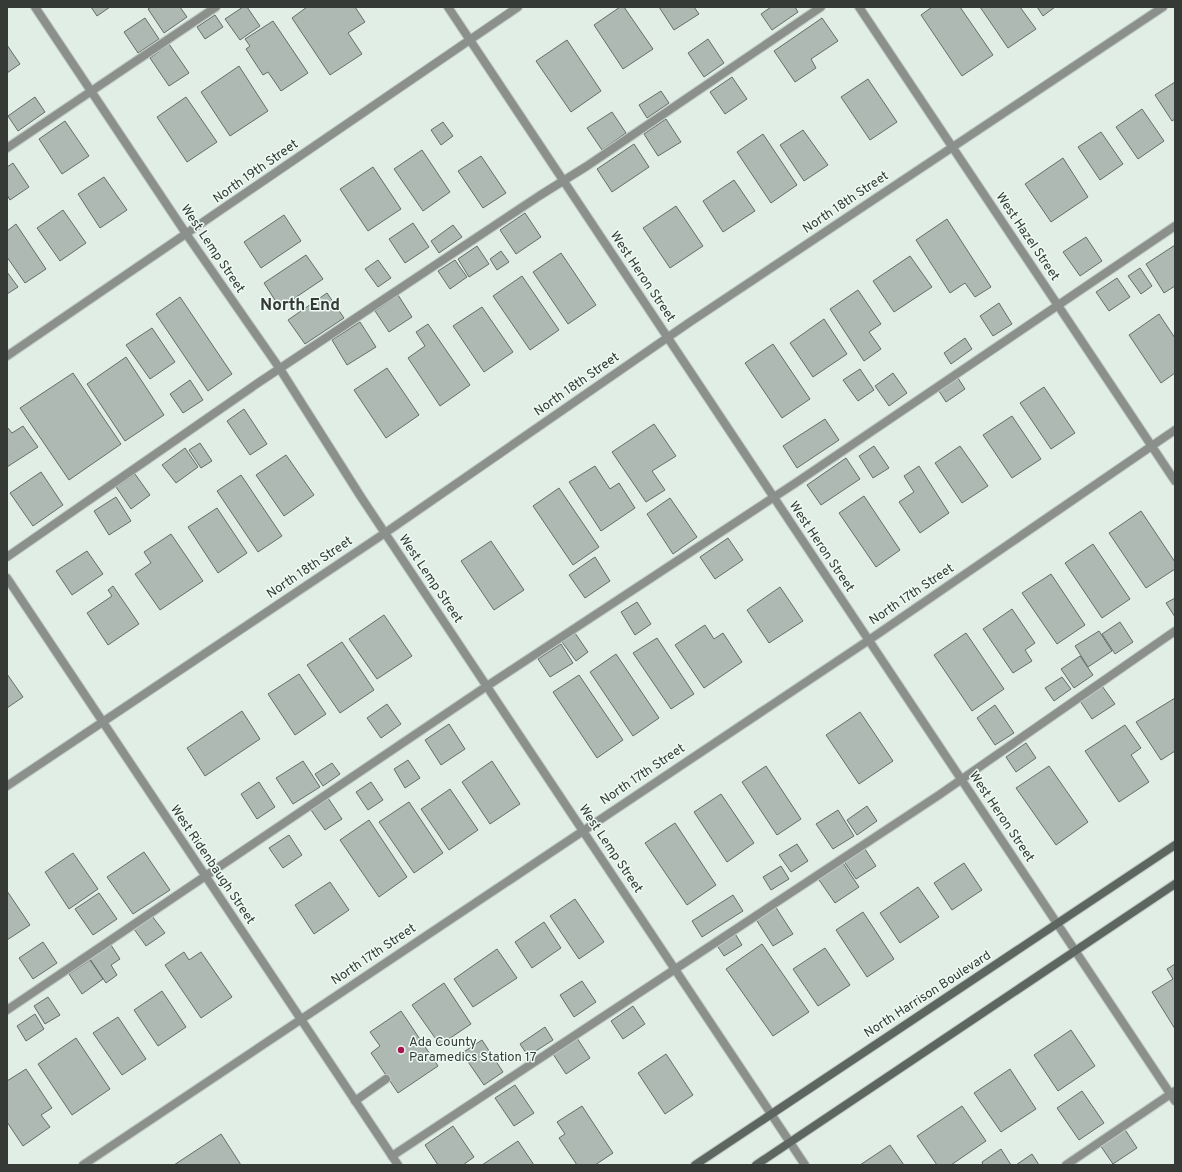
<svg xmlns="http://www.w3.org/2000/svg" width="1182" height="1172" viewBox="0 0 1182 1172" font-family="Overpass,sans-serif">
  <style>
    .building { fill: #adb9b2; stroke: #646f69 }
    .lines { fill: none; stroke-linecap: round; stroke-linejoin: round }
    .lane-casing { stroke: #bfcac3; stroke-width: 10 }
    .street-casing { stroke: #bfcac3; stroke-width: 10 }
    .secondary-casing { stroke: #bfcac3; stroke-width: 10 }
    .lane { stroke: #8b908d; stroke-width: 8 }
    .street { stroke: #8b908d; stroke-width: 8 }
    .secondary { stroke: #5e6661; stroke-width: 8 }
    .poi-dot { fill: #a81651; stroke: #eefbf4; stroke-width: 1.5 }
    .labels { text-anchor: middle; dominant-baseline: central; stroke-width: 3; stroke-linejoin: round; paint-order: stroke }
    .street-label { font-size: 13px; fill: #353a37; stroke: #eefbf4 }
    .poi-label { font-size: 13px; fill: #353a37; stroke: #eefbf4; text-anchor: start }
    .district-label { font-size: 17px; font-weight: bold; fill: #353a37; stroke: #eefbf4 }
  </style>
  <rect width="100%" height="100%" fill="#e1eee6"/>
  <path class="building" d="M91,7H110L97,16Z
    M151,7H180L187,17L164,33L148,9Z
    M243,7H247L260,26L240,40L225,19Z
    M307,7H355L365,22L348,33L362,54L330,75L292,18Z
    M620,7H624L653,49L623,69L594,25Z
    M659,7H694L699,14L674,30Z
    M771,7H795L798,12L772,30L761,14Z
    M932,7H960L993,55L962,76L921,15Z
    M980,7H1020L1036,29L1008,48Z
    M1037,7H1055L1043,16Z
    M215,15L223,27L205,39L197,27Z
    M145,18L159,39L138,53L124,32Z
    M822,18L838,41L811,59L816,68L795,82L774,51Z
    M273,21L308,73L281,91L268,72L263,75L246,49L250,46L245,39Z
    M708,39L724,63L704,77L688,53Z
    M567,40L601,91L571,112L536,61Z
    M169,44L189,73L169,86L150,58Z
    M7,45L20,64L7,73Z
    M239,66L268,111L230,136L201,92Z
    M732,77L747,99L725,114L710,92Z
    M868,79L897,122L870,140L841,97Z
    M1175,82V119L1172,121L1155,95Z
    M661,91L669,103L647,118L639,105Z
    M35,97L45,112L18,131L8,116Z
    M186,97L217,142L187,162L157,117Z
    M1142,109L1164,141L1138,159L1116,127Z
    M612,112L626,133L602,150L587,128Z
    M666,119L681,142L658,156L644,134Z
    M65,121L89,156L62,174L39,139Z
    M443,122L453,136L441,145L431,130Z
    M803,130L828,165L804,181L780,145Z
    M1101,132L1123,164L1100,180L1078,147Z
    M763,134L797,185L771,203L737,152Z
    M634,144L649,167L612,192L597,169Z
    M422,150L450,192L423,211L394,169Z
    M481,156L506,193L483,208L458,171Z
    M1063,158L1088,197L1051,222L1025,184Z
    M13,163L29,187L10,200L7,195V167Z
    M373,167L401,209L368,231L340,189Z
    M104,177L127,210L100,228L78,194Z
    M734,180L755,211L723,232L703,201Z
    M676,206L703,246L670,268L643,228Z
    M63,210L86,243L60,261L37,228Z
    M525,213L541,237L516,254L500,230Z
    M284,215L301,241L261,268L244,242Z
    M947,219L991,287L975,297L965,283L950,293L916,240Z
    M413,223L429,247L405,263L389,239Z
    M16,224L46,269L25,283L7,257V231Z
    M453,225L462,237L439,253L431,241Z
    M1086,237L1102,261L1080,276L1063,252Z
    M1175,245V286L1164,293L1146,264Z
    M477,246L489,264L469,277L458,259Z
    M501,251L509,262L497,270L490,259Z
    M561,253L596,305L568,324L533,272Z
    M306,255L323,279L280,308L264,283Z
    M910,256L932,287L894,312L873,281Z
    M378,260L391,278L378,287L365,269Z
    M455,260L467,277L450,289L438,271Z
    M1140,268L1152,286L1141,294L1128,276Z
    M7,272L18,287L7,294Z
    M522,276L559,330L530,350L493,296Z
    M1117,278L1130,297L1109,311L1096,292Z
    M858,290L881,324L869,332L881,349L864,361L830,309Z
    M327,293L344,318L305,344L288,320Z
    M398,295L412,317L389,332L375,311Z
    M180,297L232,374L208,391L156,314Z
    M999,303L1012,324L993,336L980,316Z
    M482,307L513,352L484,372L453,326Z
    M1159,314L1175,338V373L1161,383L1129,335Z
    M824,319L847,354L813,377L790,343Z
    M360,322L376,347L347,365L332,340Z
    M428,324L470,385L440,406L408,358L425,346L416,332Z
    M152,328L175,362L150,379L126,345Z
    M965,338L972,349L951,364L944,353Z
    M773,344L810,399L782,418L745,363Z
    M126,357L164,415L125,441L87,384Z
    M387,368L419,415L386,438L354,390Z
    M860,369L874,390L858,401L843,380Z
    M73,373L121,444L69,480L20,408Z
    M893,373L907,393L889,406L875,386Z
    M956,375L965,389L946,402L937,388Z
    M190,380L203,400L183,413L170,394Z
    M1044,387L1075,433L1051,449L1020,403Z
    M244,409L267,444L250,455L227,421Z
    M1012,416L1041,459L1012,478L983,435Z
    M825,419L839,440L797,468L783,446Z
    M654,424L676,456L652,471L665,490L646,502L612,452Z
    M23,426L38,447L7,467V427L12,433Z
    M200,443L212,461L201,468L189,450Z
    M874,446L889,468L873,478L859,456Z
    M960,446L988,486L962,503L935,463Z
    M185,448L198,467L176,483L162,465Z
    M286,455L314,495L284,516L256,475Z
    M846,458L860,479L821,505L807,485Z
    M595,466L610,489L619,483L635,508L601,531L569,482Z
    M919,466L949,513L920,533L899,502L914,492L904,476Z
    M41,472L63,505L33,526L10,493Z
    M135,474L150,495L131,509L116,487Z
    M241,475L282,536L258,552L217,491Z
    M559,488L599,547L573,565L533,506Z
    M864,496L900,550L876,567L839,513Z
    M116,497L131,521L109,535L94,511Z
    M670,498L697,537L673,554L647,514Z
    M217,508L247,553L218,573L188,527Z
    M1141,511L1175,562V569L1146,588L1109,533Z
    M171,534L203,581L160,610L135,574L151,563L144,552Z
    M728,538L743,560L715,579L700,557Z
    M491,541L524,590L494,610L461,561Z
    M1093,544L1130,599L1102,618L1065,563Z
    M87,551L103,574L72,595L56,571Z
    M595,557L610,581L585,598L569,575Z
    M1051,574L1085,625L1057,644L1022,593Z
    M113,586L139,624L108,645L87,613L112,596L108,590Z
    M780,587L803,621L769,643L747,610Z
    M1175,598V617L1166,603Z
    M637,602L651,624L635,635L621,612Z
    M1012,609L1035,643L1025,650L1032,661L1013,673L983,629Z
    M384,615L412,656L377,679L349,639Z
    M1120,622L1133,642L1115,654L1102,634Z
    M705,625L714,639L723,633L742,662L704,688L675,645Z
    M1099,631L1112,651L1088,667L1075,646Z
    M575,633L588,652L576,661L562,642Z
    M966,633L1004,689L972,711L934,655Z
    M657,638L694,694L671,709L633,653Z
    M342,642L374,690L340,713L307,665Z
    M561,644L573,663L550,677L538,659Z
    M616,654L659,718L633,736L590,672Z
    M1080,656L1093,675L1074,688L1061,669Z
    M7,674L23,697L7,708Z
    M299,674L326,714L295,735L268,694Z
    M579,675L623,740L597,758L553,692Z
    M1062,677L1071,689L1054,701L1045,688Z
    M1102,686L1115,704L1092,719L1080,701Z
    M1175,698V751L1161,760L1136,722Z
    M387,704L401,724L381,738L367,718Z
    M995,705L1014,733L995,745L977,718Z
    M242,711L260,739L205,776L187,748Z
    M860,712L893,761L859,784L826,735Z
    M449,724L465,749L441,765L425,740Z
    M1125,725L1141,748L1131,755L1149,782L1119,802L1085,751Z
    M1026,743L1036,758L1016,772L1006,757Z
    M408,760L420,778L405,788L394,769Z
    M303,761L320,787L293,804L276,778Z
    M492,761L520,804L490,824L462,782Z
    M332,763L340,774L323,786L315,774Z
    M766,766L801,819L777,835L742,782Z
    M1049,766L1088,822L1056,845L1016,788Z
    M259,782L275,807L257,819L241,794Z
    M371,782L383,800L368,810L356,792Z
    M450,789L478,830L449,850L421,809Z
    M721,794L754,843L727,862L694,812Z
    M328,798L342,819L325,830L311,810Z
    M409,802L443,853L414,873L379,822Z
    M867,806L877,821L857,835L847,820Z
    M838,810L854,836L833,849L816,824Z
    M369,820L407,877L379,897L340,840Z
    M675,823L716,885L687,905L645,843Z
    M289,835L302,855L283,868L269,848Z
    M797,844L808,861L791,872L779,855Z
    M863,846L876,866L856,879L843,860Z
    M144,852L170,890L133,914L107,877Z
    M73,853L98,889L69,909L45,872Z
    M841,860L859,887L835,903L817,877Z
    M964,863L982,890L952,910L934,883Z
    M781,866L789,879L771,890L763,877Z
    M330,882L349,910L314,934L295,905Z
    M918,887L939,917L900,943L880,913Z
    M7,891L30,925L7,940Z
    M99,893L117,919L93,935L75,909Z
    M733,895L743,911L702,937L692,921Z
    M575,899L604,942L579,959L550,916Z
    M775,906L793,934L773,946L755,918Z
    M863,912L894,959L867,977L836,930Z
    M152,916L165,933L146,946L134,929Z
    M544,922L561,948L532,968L515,942Z
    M734,932L742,945L724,956L716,944Z
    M43,942L57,963L33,979L19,958Z
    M762,944L809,1012L773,1036L726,969Z
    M111,945L120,959L111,965L117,975L106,983L90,959Z
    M825,948L850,985L818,1006L793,969Z
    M497,949L517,978L473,1007L454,979Z
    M184,952L189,960L201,952L232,997L201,1018L165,965Z
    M90,960L103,979L82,994L69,974Z
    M1175,964V1029L1152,992L1173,979L1167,969Z
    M582,981L596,1002L574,1017L560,995Z
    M444,983L471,1024L440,1045L412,1005Z
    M162,991L186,1027L158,1046L134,1010Z
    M48,997L60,1015L45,1024L34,1006Z
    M633,1006L645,1024L623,1039L611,1021Z
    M401,1011L438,1066L398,1093L371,1053L380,1046L370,1032Z
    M35,1014L44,1029L26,1041L17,1026Z
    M118,1017L146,1059L122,1075L93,1033Z
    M545,1027L553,1040L528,1056L520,1044Z
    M1071,1030L1095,1066L1058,1091L1034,1055Z
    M76,1038L110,1089L72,1115L38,1064Z
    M577,1038L590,1058L566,1074L553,1054Z
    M482,1040L503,1072L484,1085L462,1053Z
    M666,1054L693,1095L665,1114L638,1073Z
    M26,1069L52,1108L41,1115L50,1127L23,1146L7,1122V1081Z
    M1010,1069L1036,1109L1001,1132L974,1093Z
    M515,1085L534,1113L514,1126L495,1098Z
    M1082,1091L1104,1123L1079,1140L1057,1108Z
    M582,1106L613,1153L595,1165H577L559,1138L565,1134L557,1122Z
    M962,1106L986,1141L951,1165H937L917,1136Z
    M453,1126L474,1157L463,1165H438L425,1145Z
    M1124,1128L1137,1148L1113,1164L1100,1145Z
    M221,1134L241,1165H174Z
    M518,1141L534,1165H482Z
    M890,1145L904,1165H860Z
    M1001,1149L1011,1165H983L982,1162Z
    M1032,1154L1039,1165H1016Z"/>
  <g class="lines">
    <defs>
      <path id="lane" d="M7,148L216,7
        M7,557L255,385L539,196L587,166L821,7
        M7,1010L487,686L797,482L1175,226
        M355,1101L386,1079
        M392,1156L939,795L1175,631
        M1066,1165L1175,1091"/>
      <path id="street" d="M35,7L187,235L280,369L361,497L805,1165
        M448,7L1175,1101
        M859,7L1175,481
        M7,356L518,7
        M7,578L398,1165
        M7,786L385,533L690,322L1163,7
        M83,1165L869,640L1175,430"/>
      <path id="secondary" d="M695,1165L1175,845
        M756,1165L1175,884"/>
    </defs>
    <use href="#lane" class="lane-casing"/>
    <use href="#street" class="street-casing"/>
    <use href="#secondary" class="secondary-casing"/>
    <use href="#lane" class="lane"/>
    <use href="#street" class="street"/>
    <use href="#secondary" class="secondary"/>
  </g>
  <circle class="poi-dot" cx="401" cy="1050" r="4"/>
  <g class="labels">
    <g class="street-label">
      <text transform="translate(256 172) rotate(-35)">North 19th Street</text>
      <text transform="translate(846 203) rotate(-34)">North 18th Street</text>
      <text transform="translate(1027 237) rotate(56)">West Hazel Street</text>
      <text transform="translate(212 249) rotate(56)">West Lemp Street</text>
      <text transform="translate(642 277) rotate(56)">West Heron Street</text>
      <text transform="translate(577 385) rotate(-35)">North 18th Street</text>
      <text transform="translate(821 547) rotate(56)">West Heron Street</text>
      <text transform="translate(310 568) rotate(-34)">North 18th Street</text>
      <text transform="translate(430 579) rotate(56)">West Lemp Street</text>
      <text transform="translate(912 595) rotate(-34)">North 17th Street</text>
      <text transform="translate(643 775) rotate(-34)">North 17th Street</text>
      <text transform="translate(1001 817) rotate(56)">West Heron Street</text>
      <text transform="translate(610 849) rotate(56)">West Lemp Street</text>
      <text transform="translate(212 865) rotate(56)">West Ridenbaugh Street</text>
      <text transform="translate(374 955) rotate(-34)">North 17th Street</text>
      <text transform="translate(928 995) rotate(-33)">North Harrison Boulevard</text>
    </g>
    <g class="poi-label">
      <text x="409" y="1043">Ada County<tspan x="409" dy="15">Paramedics Station 17</tspan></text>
    </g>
    <g class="district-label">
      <text x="300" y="306">North End</text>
    </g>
  </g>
  <rect width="1182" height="1172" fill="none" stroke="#353a37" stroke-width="16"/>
</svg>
